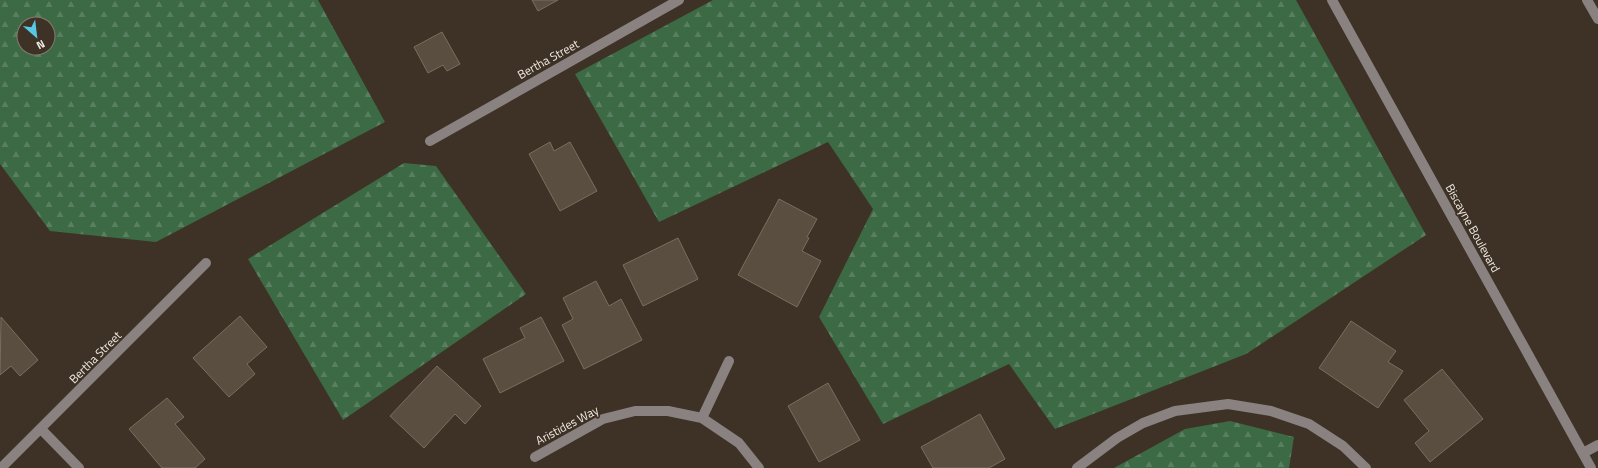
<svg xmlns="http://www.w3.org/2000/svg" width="1598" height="468" viewBox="0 0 1598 468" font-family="'Titillium Web',sans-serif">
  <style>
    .forest { fill: url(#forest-firs); fill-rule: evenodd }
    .building { fill: #5a4e41; stroke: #7a6e60 }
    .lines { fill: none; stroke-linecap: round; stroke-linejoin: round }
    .minor { stroke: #8a8181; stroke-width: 10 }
    .labels { text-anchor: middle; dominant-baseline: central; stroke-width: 3.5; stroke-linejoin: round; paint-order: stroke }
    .street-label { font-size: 12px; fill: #f2ebe3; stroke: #3d3225 }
  </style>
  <defs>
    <pattern id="forest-firs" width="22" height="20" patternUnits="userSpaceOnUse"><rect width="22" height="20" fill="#3c6a45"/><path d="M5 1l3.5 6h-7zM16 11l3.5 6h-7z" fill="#597f60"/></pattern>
  </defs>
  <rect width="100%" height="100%" fill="#3d3225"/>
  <path class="forest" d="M0,0H318L385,122L156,242L50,231L0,164ZM24,24H48V48H24Z
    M713,0H1296L1426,235L1246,354L1055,429L1009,364L883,424L819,317L873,209L828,142L659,222L575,74Z
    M404,163L436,166L526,294L343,420L248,259Z
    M1230,421L1294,437L1289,468H1114L1185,429Z"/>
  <path class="building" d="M532,0H558L538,11Z
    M442,32L460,64L447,71L443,65L428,73L414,47Z
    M550,142L554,151L570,142L597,191L560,211L529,154Z
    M779,199L817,219L807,237L809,238L802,251L821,261L797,307L738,275Z
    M678,238L698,279L643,306L623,265Z
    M596,281L609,306L621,299L642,340L584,369L562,325L573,319L563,298Z
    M240,316L267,347L247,364L255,374L229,397L193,358Z
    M1,317L38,360L20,376L11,366L0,375Z
    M541,317L564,361L500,393L483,359L525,338L520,328Z
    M1351,321L1396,351L1388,362L1403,371L1378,408L1319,368Z
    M437,366L481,406L465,424L455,414L424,448L390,416Z
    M1442,369L1483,419L1430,462L1415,443L1429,431L1404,400Z
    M828,383L860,440L819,462L788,406Z
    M167,398L184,417L175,424L205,459L195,468H162L129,429Z
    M980,414L1005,459L989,468H933L921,447Z"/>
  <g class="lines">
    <path class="minor" d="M1332,0L1591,468
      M1587,0L1598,19
      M430,141L679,0
      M702,418L729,361
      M41,429L79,468
      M1583,453L1598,445
      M535,457L603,419L635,411H668L702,418L739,443L759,468
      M1,468L206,263
      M1077,468L1117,438L1143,423L1175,411L1228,404L1271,411L1309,424L1343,446L1366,468"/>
  </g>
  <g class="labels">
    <g class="street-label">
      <text transform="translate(548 59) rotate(-29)">Bertha Street</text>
      <text transform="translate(1473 228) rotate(61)">Biscayne Boulevard</text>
      <text transform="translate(95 357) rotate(-45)">Bertha Street</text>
      <text transform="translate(567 425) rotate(-28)">Aristides Way</text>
    </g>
  </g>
  <g transform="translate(36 36) rotate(152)"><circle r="19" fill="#3d3225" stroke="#857c71"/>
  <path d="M0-3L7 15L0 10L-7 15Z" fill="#59c8e4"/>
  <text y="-6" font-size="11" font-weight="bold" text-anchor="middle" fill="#f2ebe3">N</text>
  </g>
</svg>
